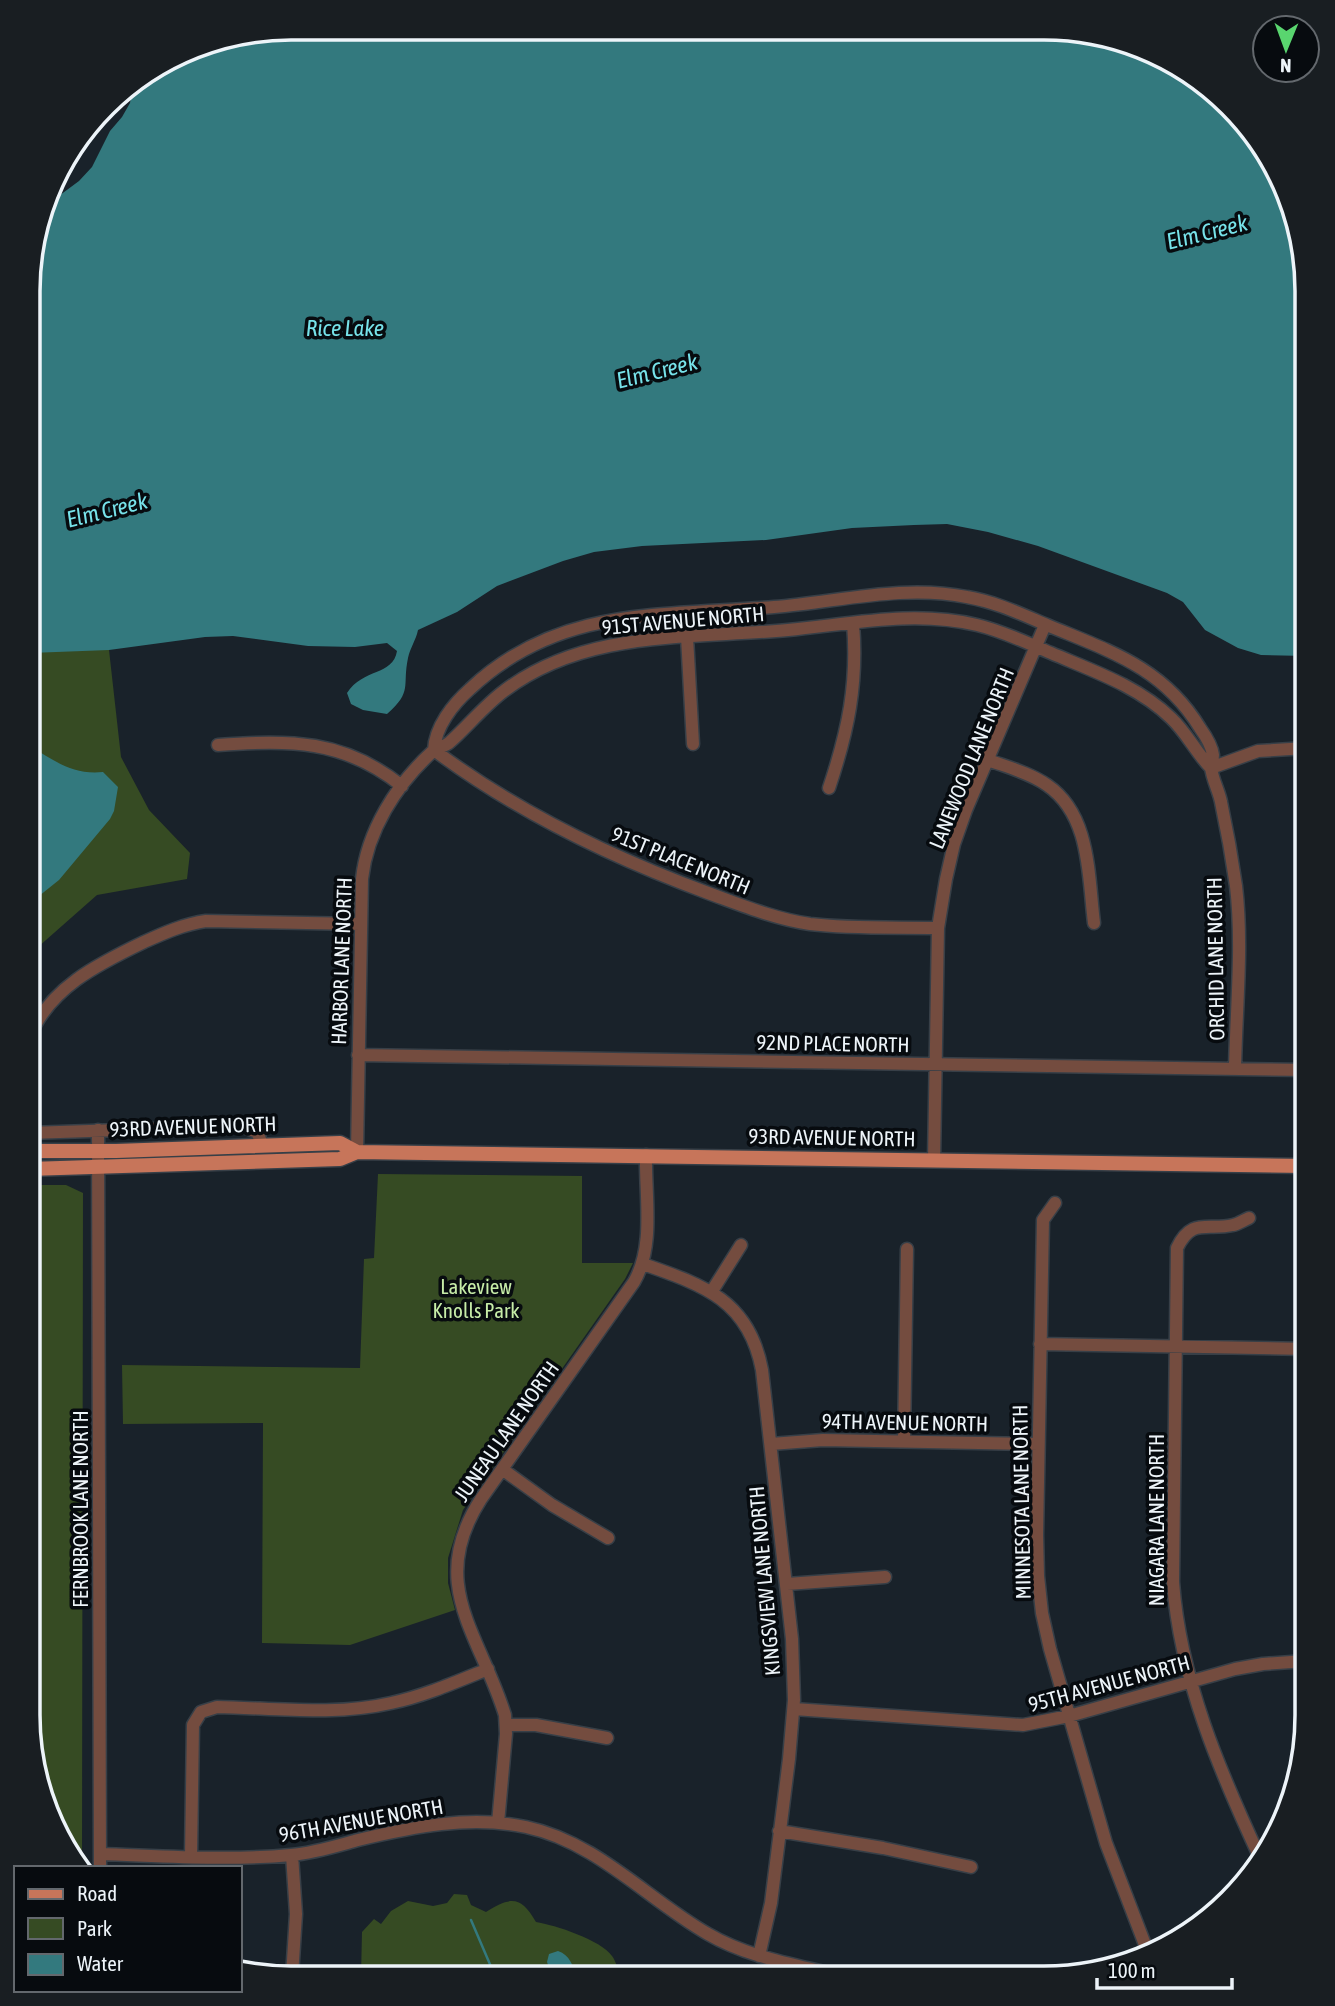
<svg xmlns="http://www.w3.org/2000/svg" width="1335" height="2006" viewBox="0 0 1335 2006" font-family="'Asap Condensed',sans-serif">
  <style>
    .green { fill: #364b23 }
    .water { fill: #33797e }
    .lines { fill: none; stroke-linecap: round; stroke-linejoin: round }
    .stream { stroke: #33797e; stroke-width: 2.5 }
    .minor-casing { stroke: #373f47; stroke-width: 15 }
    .major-casing { stroke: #373f47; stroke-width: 17 }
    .minor { stroke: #744c3f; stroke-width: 12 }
    .major { stroke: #c7755a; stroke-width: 14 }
    .labels { text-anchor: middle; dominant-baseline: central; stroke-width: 7; stroke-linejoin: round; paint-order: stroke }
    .street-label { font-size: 21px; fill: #edf4f9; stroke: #070b0f }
    .park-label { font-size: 21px; fill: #c7eda8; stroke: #070b0f }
    .water-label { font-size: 23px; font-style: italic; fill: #77e3ea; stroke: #070b0f }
    .rim { fill: none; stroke: #edf4f9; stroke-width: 3.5 }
  </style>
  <rect width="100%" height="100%" fill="#19222a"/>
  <path class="green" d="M30,647L109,650L121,757L149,810L190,853L187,879L97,895L29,955Z
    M378,1174L582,1176V1263H633L625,1279L463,1510L448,1558V1583L455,1610L350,1645L262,1643L263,1423L123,1424L122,1365L360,1368L364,1259L374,1258Z
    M29,1185H66L83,1193L82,1868H78L48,1816L28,1715Z
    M454,1894L467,1895L471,1905L486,1912C511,1896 521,1896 536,1922C555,1925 601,1940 612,1956C616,1961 618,1970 620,1977L361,1976L362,1932L374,1919L381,1924L391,1911L408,1901L433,1906L447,1903Z"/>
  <path class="water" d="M291,28L1079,30L1144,48L1204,82L1252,131L1287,190L1307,291V656L1261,655L1238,648L1205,630L1183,602L1167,593L1038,546L988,532L947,524L914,525L852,528L766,540L642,546L594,552L563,561L497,586L457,612L418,630C416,640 410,648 408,658C402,687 413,691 387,714L363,710L351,704L347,693C363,668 393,676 397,651L387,643L355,647L308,646L233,636L205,637L109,650L30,653V256L48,204L79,181L92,167L110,131L122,117L130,103L133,84L206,42Z
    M30,746C55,761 72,775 103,772L118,787L114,811L110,819L59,880L29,904Z
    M558,1951C570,1955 573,1966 577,1977L552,1976L547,1962L549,1954Z"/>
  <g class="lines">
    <path class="stream" d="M471,1920L495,1976"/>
    <defs>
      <path id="minor" d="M687,637L693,744
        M218,745C290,740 343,739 402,786
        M434,750C435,727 453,704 470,689C558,606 662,616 774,607C838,602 903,584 967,597C996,602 1021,614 1047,625C1109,651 1163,667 1200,728C1205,735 1212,747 1213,755C1213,759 1211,763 1211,767C1212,779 1219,791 1221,802C1227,830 1232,858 1236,886C1243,946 1236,1009 1235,1069
        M434,750C517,812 610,857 708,893C741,905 775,919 810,924C852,929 896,927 938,928
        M988,760C1007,767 1030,773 1047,785C1091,815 1088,876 1094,923
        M1211,768L1258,751L1307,748
        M829,788C848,731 858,684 853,623
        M29,1038C49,988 98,964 144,942C164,933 184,924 206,921L360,924
        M358,1055L1307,1070
        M98,1130L100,1868
        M29,1133L241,1126L257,1132L262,1144
        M357,1152L362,879C367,831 396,785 432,752C437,747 445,747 450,742C468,726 484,706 504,691C586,629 691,639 788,630C851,624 914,610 977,625C1003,631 1027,643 1051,653C1093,671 1138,686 1171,718C1187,733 1196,753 1211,768
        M934,1160L938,928L946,879L954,844L966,810L1045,625
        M1055,1203L1043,1220L1037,1535L1038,1576L1042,1613L1050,1649L1106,1843L1149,1955
        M1249,1218C1244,1220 1238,1224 1233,1225C1207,1231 1192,1217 1177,1248L1173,1582C1180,1679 1220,1772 1261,1860
        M643,1264C703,1285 749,1300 762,1370L792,1639L794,1700L789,1759L771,1903L759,1956
        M712,1291L741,1245
        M1040,1344L1307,1349
        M904,1441L907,1249
        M771,1444L823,1440L1038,1444
        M502,1469L552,1505L608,1538
        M787,1584L885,1577
        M794,1709L1023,1725L1069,1716L1235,1669L1263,1664L1306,1661
        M507,1725H536L607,1738
        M498,1823L506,1734L505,1715C480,1634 426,1584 481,1499L634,1282C655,1246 645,1196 646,1155
        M779,1831L883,1848L971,1867
        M100,1854C162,1856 229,1861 291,1855C314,1853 336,1846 358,1840C412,1827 470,1815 526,1827C597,1842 647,1899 708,1934C749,1958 798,1965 844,1977
        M191,1856L193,1725L201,1712L217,1707C274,1708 335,1716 391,1703C424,1696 456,1682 488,1669
        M292,1976L296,1914L292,1855"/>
      <path id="major" d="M29,1151H116L340,1143L357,1152
        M29,1169L340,1159L357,1152L1307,1166"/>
    </defs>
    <use href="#minor" class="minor-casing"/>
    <use href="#major" class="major-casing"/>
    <use href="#minor" class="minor"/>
    <use href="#major" class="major"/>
  </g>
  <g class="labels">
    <g class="street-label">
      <text transform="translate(683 620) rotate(-5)">91ST AVENUE NORTH</text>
      <text transform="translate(971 758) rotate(-68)">LANEWOOD LANE NORTH</text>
      <text transform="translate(681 860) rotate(22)">91ST PLACE NORTH</text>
      <text transform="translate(1215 959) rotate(-91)">ORCHID LANE NORTH</text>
      <text transform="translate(341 961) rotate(-88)">HARBOR LANE NORTH</text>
      <text transform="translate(833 1043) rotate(1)">92ND PLACE NORTH</text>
      <text transform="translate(193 1126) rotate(-2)">93RD AVENUE NORTH</text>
      <text transform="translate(832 1137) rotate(1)">93RD AVENUE NORTH</text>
      <text transform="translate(905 1422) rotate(1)">94TH AVENUE NORTH</text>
      <text transform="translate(506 1431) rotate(-55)">JUNEAU LANE NORTH</text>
      <text transform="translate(1021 1502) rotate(-91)">MINNESOTA LANE NORTH</text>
      <text transform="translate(80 1509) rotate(-90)">FERNBROOK LANE NORTH</text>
      <text transform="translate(1156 1520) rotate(-90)">NIAGARA LANE NORTH</text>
      <text transform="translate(764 1581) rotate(-95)">KINGSVIEW LANE NORTH</text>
      <text transform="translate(1109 1683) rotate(-15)">95TH AVENUE NORTH</text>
      <text transform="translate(361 1820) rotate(-10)">96TH AVENUE NORTH</text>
    </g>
    <g class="park-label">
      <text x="476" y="1286">Lakeview<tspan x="476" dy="24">Knolls Park</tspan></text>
    </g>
    <g class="water-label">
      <text transform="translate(1207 232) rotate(-14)">Elm Creek</text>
      <text x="345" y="328">Rice Lake</text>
      <text transform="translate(657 371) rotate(-14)">Elm Creek</text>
      <text transform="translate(107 510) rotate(-14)">Elm Creek</text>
    </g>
  </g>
  <path d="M0 0H1335V2006H0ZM291 40H1044A251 251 0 0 1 1295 291V1715A251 251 0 0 1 1044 1966H291A251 251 0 0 1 40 1715V291A251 251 0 0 1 291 40Z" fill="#191e22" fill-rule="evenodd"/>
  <path class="rim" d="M291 40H1044A251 251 0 0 1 1295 291V1715A251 251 0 0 1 1044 1966H291A251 251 0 0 1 40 1715V291A251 251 0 0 1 291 40Z"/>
  <rect x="14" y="1866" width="228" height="126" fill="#070b0f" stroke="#63686d" stroke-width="2"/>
  <rect x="28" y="1889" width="35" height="10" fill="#c7755a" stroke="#63686d" stroke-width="2"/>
  <text x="77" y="1901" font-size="21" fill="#edf4f9">Road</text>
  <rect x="28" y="1918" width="35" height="21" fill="#364b23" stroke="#63686d" stroke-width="2"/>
  <text x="77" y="1936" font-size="21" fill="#edf4f9">Park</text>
  <rect x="28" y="1954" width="35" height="21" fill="#33797e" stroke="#63686d" stroke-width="2"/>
  <text x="77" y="1971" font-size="21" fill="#edf4f9">Water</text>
  <g transform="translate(1286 49) rotate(181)"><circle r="33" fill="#070b0f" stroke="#63686d" stroke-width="2"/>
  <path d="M0-5L12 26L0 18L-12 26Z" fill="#59d56f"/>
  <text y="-10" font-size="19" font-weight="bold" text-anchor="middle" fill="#edf4f9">N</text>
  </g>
  <path d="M1097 1978v10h135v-10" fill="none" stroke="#edf4f9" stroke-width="3.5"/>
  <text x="1108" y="1978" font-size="21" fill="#edf4f9" stroke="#070b0f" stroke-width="5" paint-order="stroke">100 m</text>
</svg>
